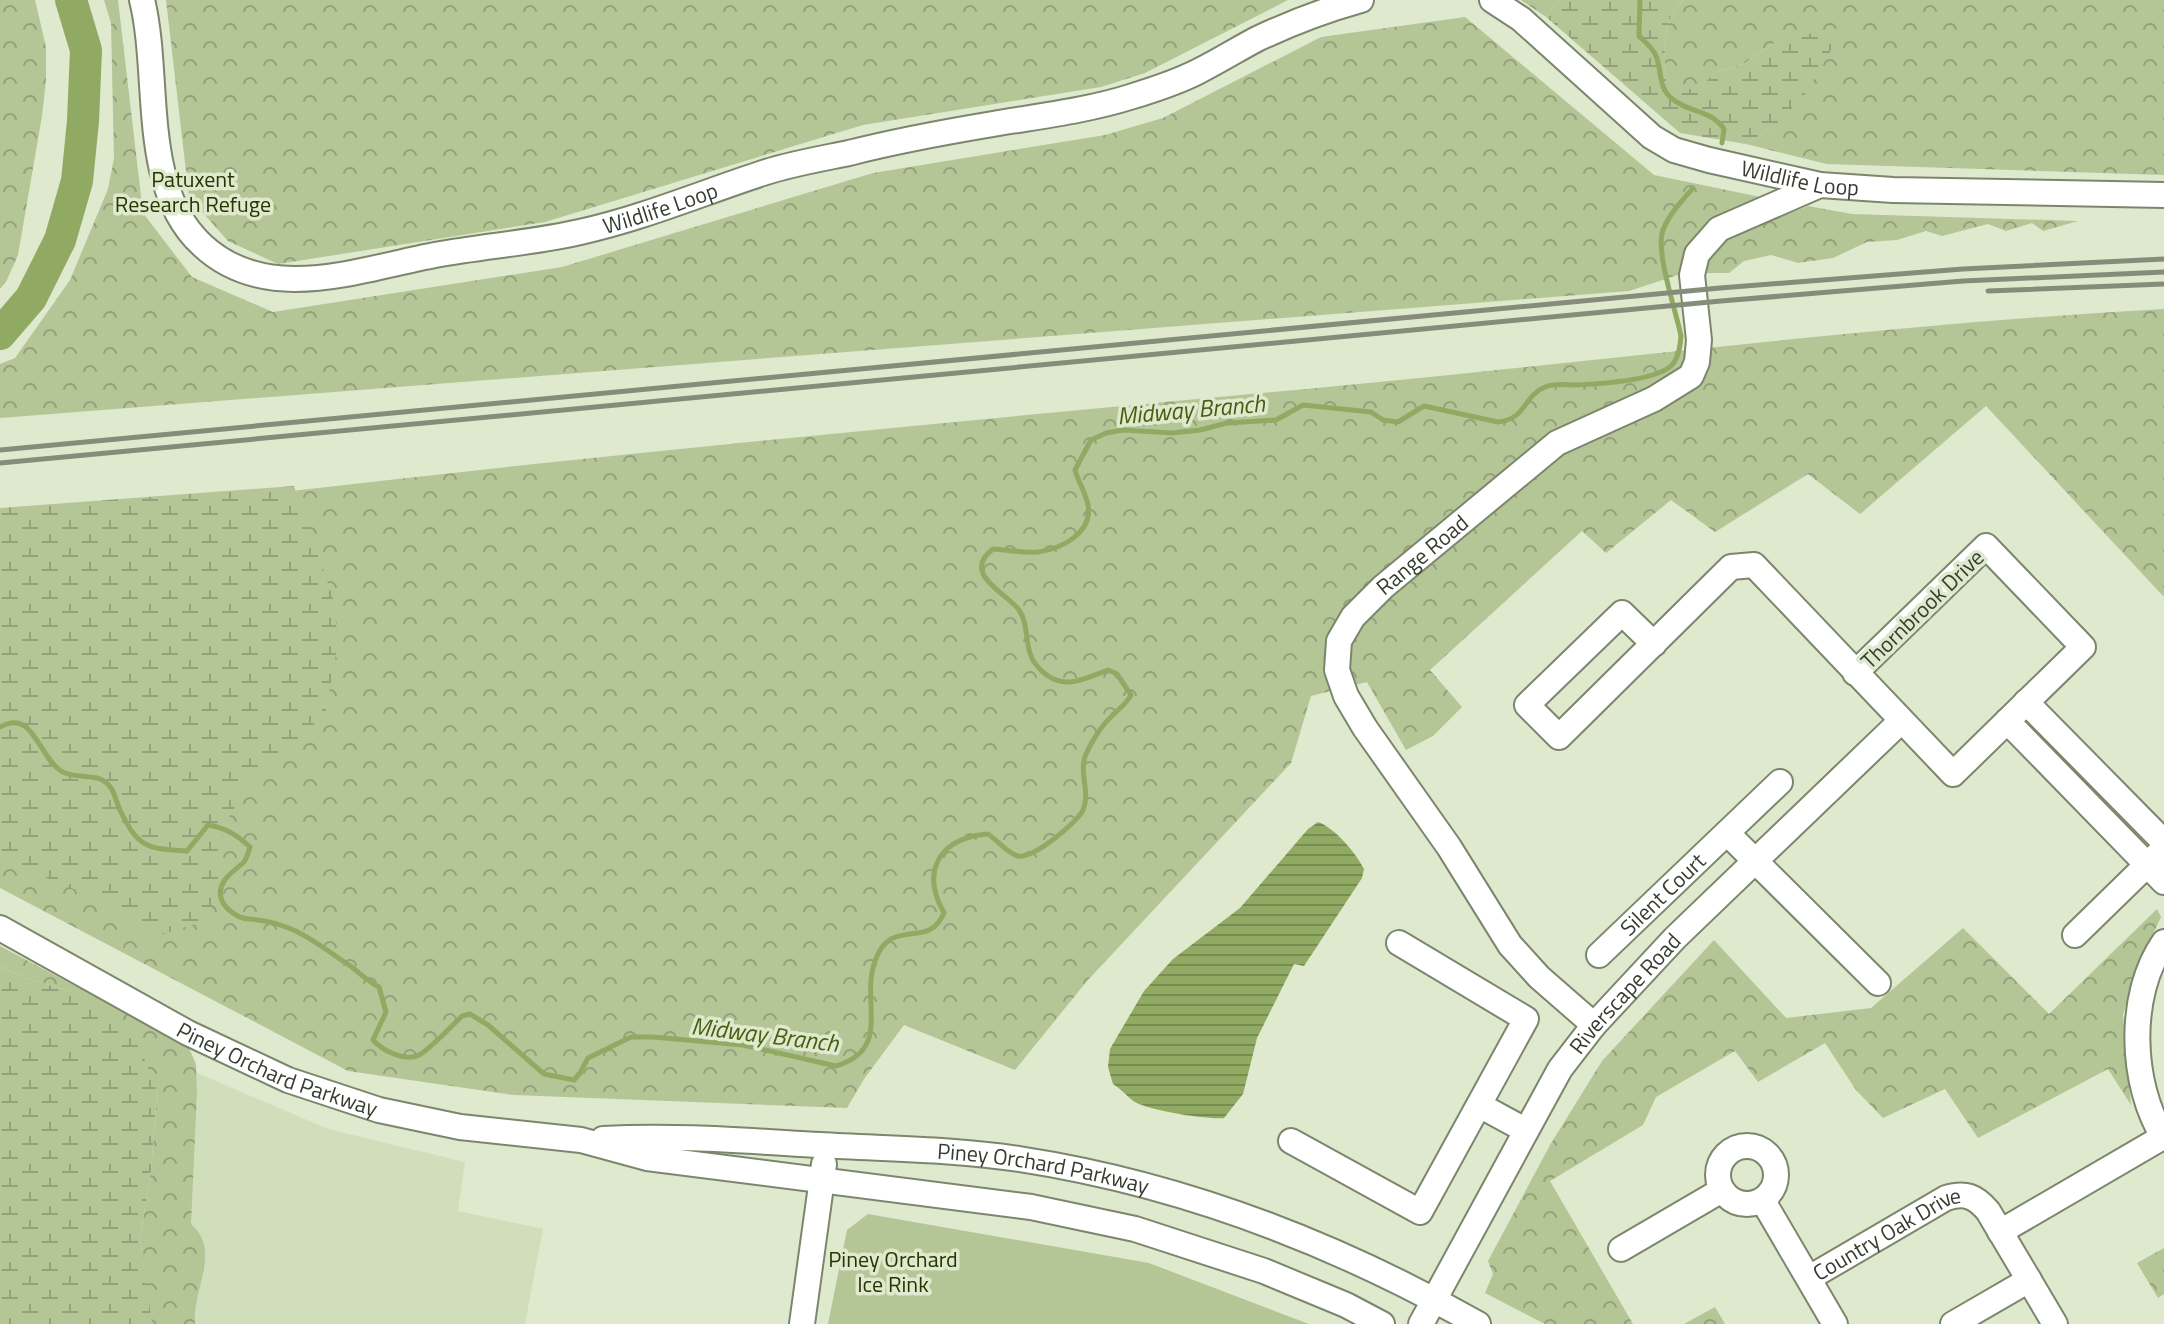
<svg xmlns="http://www.w3.org/2000/svg" width="2164" height="1324" viewBox="0 0 2164 1324" font-family="'Titillium Web',sans-serif">
  <style>
    .built { fill: #d1debc }
    .green { fill: #b4c696 }
    .forest { fill: url(#forest-crowns) }
    .wetland { fill: url(#wetland-marsh) }
    .water { fill: url(#water-rules) }
    .lines { fill: none; stroke-linecap: round; stroke-linejoin: round }
    .stream { stroke: #91aa63; stroke-width: 5 }
    .river { stroke: #91aa63; stroke-width: 32 }
    .minor-casing { stroke: #7c866c; stroke-width: 28 }
    .minor { stroke: #fff; stroke-width: 24 }
    .rail { stroke: #858d7a; stroke-width: 5 }
    .labels { text-anchor: middle; dominant-baseline: central; stroke-width: 7; stroke-linejoin: round; paint-order: stroke }
    .street-label { font-size: 22px; fill: #373c31; stroke: #dee9cd }
    .park-label { font-size: 22px; fill: #273600; stroke: #dee9cd }
    .water-label { font-size: 24px; font-style: italic; fill: #485e10; stroke: #dee9cd }
  </style>
  <defs>
    <pattern id="forest-crowns" width="20" height="18" patternUnits="userSpaceOnUse" patternTransform="scale(2)"><rect width="20" height="18" fill="#b4c696"/><path d="M2 6a3 3 0 1 1 6 0M12 15a3 3 0 1 1 6 0" fill="none" stroke="#93a27b"/></pattern>
    <pattern id="wetland-marsh" width="20" height="14" patternUnits="userSpaceOnUse" patternTransform="scale(2)"><rect width="20" height="14" fill="#b4c696"/><path d="M1 5h8M5 5V1M11 12h8M15 12V8" fill="none" stroke="#93a27b"/></pattern>
    <pattern id="water-rules" width="6" height="5" patternUnits="userSpaceOnUse" patternTransform="scale(2)"><rect width="6" height="5" fill="#91aa63"/><path d="M0 2.5h6" fill="none" stroke="#778c52"/></pattern>
  </defs>
  <rect width="100%" height="100%" fill="#dee9cd"/>
  <path class="built" d="M181,1066L328,1129L465,1162L458,1211L543,1229L525,1324H164Z"/>
  <path class="green" d="M868,1214L1149,1263L1309,1324H828L847,1230Z"/>
  <path class="forest" d="M0,0H35L46,47V80L42,116L18,255L6,282L0,289Z
    M104,0H118L143,213L192,277L273,312L562,267L873,173L1105,135L1163,118L1321,37L1465,17L1654,175L1775,200L1711,226L1684,273L1629,291L0,418V364L15,358L70,280L108,189L114,158L111,23Z
    M166,0H1288L1145,73L1101,87L863,125L545,222L278,264L228,241L189,197Z
    M1521,0H1558L1546,17Z
    M1683,0H2164V175L1827,164L1746,144L1777,124L1779,40L1742,65L1718,71L1695,92L1666,81C1665,53 1660,20 1683,0Z
    M1808,206L1852,214L2078,221L2043,231L2032,223L2006,231L1988,224L1942,236L1926,231L1897,240L1867,242L1833,258L1798,263L1771,255L1744,261L1729,273H1702L1706,254L1723,240Z
    M2164,309V597L1986,406L1860,514L1808,474L1715,532L1671,500L1606,553L1582,531L1430,670L1462,707L1433,736L1406,750L1367,682L1311,696L1291,763L1087,981L1015,1070L904,1025L864,1079L847,1108L514,1095L348,1071L0,888V527C448,468 898,427 1348,385C1620,359 1891,324 2164,309Z
    M2157,909L2161,917L2136,970L2123,1015L2131,1105L2108,1069L1978,1138L1945,1089L1883,1118L1856,1090L1825,1043L1758,1082L1735,1051L1656,1097L1643,1125L1550,1181L1633,1324H1545L1485,1293L1493,1274L1488,1261L1550,1145L1602,1061L1714,940L1786,1018L1871,1008L1963,928L2049,1014Z
    M0,946L188,1046L196,1064L197,1092L191,1224C222,1251 192,1289 195,1324H152L150,1315L140,1237L151,1171L157,1091L70,991L25,978L0,966Z
    M2164,1248V1294L2158,1298L2137,1263Z
    M1715,1307L1725,1324H1684Z"/>
  <path class="wetland" d="M1558,0H1683C1660,20 1665,53 1666,81L1695,91L1718,71L1742,65L1779,40L1844,27L1806,93L1777,124L1746,144L1680,133L1546,17Z
    M294,486L334,601L338,643L326,710L290,753L244,790L223,828L218,894L205,921L147,939L96,898L0,859V508Z
    M0,966L25,978L70,991L132,1028L157,1091L151,1171L140,1237L152,1324H0Z"/>
  <path class="water" d="M1318,822C1335,828 1356,853 1364,869L1362,878L1304,966L1294,964L1257,1038L1243,1094L1224,1118C1209,1120 1143,1110 1132,1100C1125,1094 1121,1089 1113,1084L1108,1067L1110,1049L1144,991L1173,959L1240,908L1308,829Z"/>
  <g class="lines">
    <path class="stream" d="M1640,0L1639,36C1645,42 1653,48 1656,56C1662,70 1658,86 1670,97C1687,113 1711,109 1724,129L1722,143
      M0,727C33,708 38,756 61,771C76,781 99,770 111,788C115,794 117,804 120,810C138,848 148,849 187,851L208,825C226,828 237,835 250,847C248,853 247,859 243,863C232,873 217,881 221,898C224,909 239,919 249,919C293,922 314,942 349,965C360,973 367,981 379,987L386,1012L373,1040C383,1051 405,1062 419,1055C428,1051 454,1024 462,1016L470,1014L488,1025L544,1074L574,1080L580,1073L588,1058L631,1037H653L743,1045L836,1066C893,1049 860,1002 875,961C891,915 928,951 944,913C920,870 940,838 988,834C997,840 1009,854 1018,856C1033,859 1077,823 1083,810C1091,792 1078,772 1086,754C1091,743 1101,726 1110,718C1117,710 1126,705 1131,695L1117,674L1108,670C1085,678 1066,691 1044,673C1037,667 1032,661 1030,653C1025,638 1028,623 1019,610C1007,593 960,574 993,549C1008,550 1024,553 1038,552C1061,549 1093,533 1088,505C1086,494 1078,481 1075,470L1091,440L1106,433L1123,430L1172,433L1200,430L1227,423L1276,420L1303,405L1371,412L1383,420L1398,422L1424,406L1498,422C1527,419 1523,396 1545,387C1555,383 1565,385 1576,385C1598,384 1656,381 1672,365C1679,357 1680,346 1681,336C1676,311 1655,251 1663,230C1669,214 1682,201 1693,188"/>
    <path class="river" d="M0,334L31,298L60,240L77,181L83,121L86,50L71,0"/>
    <defs>
      <g id="minor">
        <path id="s1" d="M142,0C161,77 139,187 202,245C267,306 360,269 435,255C483,246 532,243 580,232C643,218 702,193 763,173C790,164 820,159 849,153C896,141 945,132 993,124C1040,116 1085,111 1130,97C1153,90 1178,82 1199,71C1219,61 1238,49 1257,39C1291,23 1325,10 1361,0"/>
        <path id="s2" d="M1492,0L1521,19L1652,137L1674,150L1709,160L1820,185L1893,190L2164,195"/>
        <path d="M1654,644L1622,613L1527,705L1559,737L1731,567L1754,565L1953,774L2083,647L1986,546L1855,673"/>
        <path d="M2026,702L2164,842"/>
        <path d="M2007,721L2164,882"/>
        <path d="M1727,833L1878,983"/>
        <path id="s3" d="M0,928L188,1033L288,1080L379,1110L460,1127L581,1140L647,1158L1031,1207L1135,1229L1264,1271L1346,1305L1382,1324"/>
        <path d="M2075,935L2157,855"/>
        <path d="M2164,942C2127,995 2130,1084 2164,1138"/>
        <path id="s4" d="M1599,955L1780,782"/>
        <path id="s5" d="M1594,1025L1539,977L1510,945L1449,847L1365,728L1346,696L1337,670L1339,641L1353,617L1383,587L1557,443L1654,399L1691,376L1697,362L1699,340L1692,275L1697,254L1719,229L1820,185"/>
        <path d="M1479,1105L1525,1130"/>
        <path id="s6" d="M603,1139C675,1135 748,1141 820,1145C887,1149 953,1149 1019,1159C1182,1184 1335,1243 1478,1324"/>
        <path d="M1291,1141L1420,1212L1526,1019L1399,943"/>
        <circle cx="1747" cy="1175" r="29"/>
        <path d="M1763,1201L1835,1324"/>
        <path d="M2000,1232L2163,1137"/>
        <path d="M1621,1249L1722,1190"/>
        <path id="s7" d="M1809,1278L1946,1198C1965,1192 1975,1196 1988,1211L2029,1280L1953,1324"/>
        <path d="M2029,1280L2055,1324"/>
        <path d="M802,1324L824,1164"/>
        <path id="s8" d="M1421,1324L1560,1069L1594,1025L1675,938L1901,721"/>
      </g>
    </defs>
    <use href="#minor" class="minor-casing"/>
    <use href="#minor" class="minor"/>
    <path class="rail" d="M1988,291L2164,284
      M0,450L1720,288L1963,269L2164,259
      M0,463L1721,301L1963,281L2164,272"/>
  </g>
  <g class="labels">
    <g class="street-label">
      <text stroke="none"><textPath href="#s2" startOffset="366">Wildlife Loop</textPath></text>
      <text stroke="none"><textPath href="#s1" startOffset="732">Wildlife Loop</textPath></text>
      <text stroke="none"><textPath href="#s5" startOffset="592">Range Road</textPath></text>
      <text transform="translate(1922 609) rotate(-44)">Thornbrook Drive</text>
      <text stroke="none"><textPath href="#s4" startOffset="88">Silent Court</textPath></text>
      <text stroke="none"><textPath href="#s8" startOffset="390">Riverscape Road</textPath></text>
      <text stroke="none"><textPath href="#s3" startOffset="312">Piney Orchard Parkway</textPath></text>
      <text stroke="none"><textPath href="#s6" startOffset="442">Piney Orchard Parkway</textPath></text>
      <text stroke="none"><textPath href="#s7" startOffset="90">Country Oak Drive</textPath></text>
    </g>
    <g class="park-label">
      <text x="193" y="179">Patuxent<tspan x="193" dy="25">Research Refuge</tspan></text>
      <text x="893" y="1259">Piney Orchard<tspan x="893" dy="25">Ice Rink</tspan></text>
    </g>
    <g class="water-label">
      <text transform="translate(1191 409) rotate(-5)">Midway Branch</text>
      <text transform="translate(765 1034) rotate(7)">Midway Branch</text>
    </g>
  </g>
</svg>
